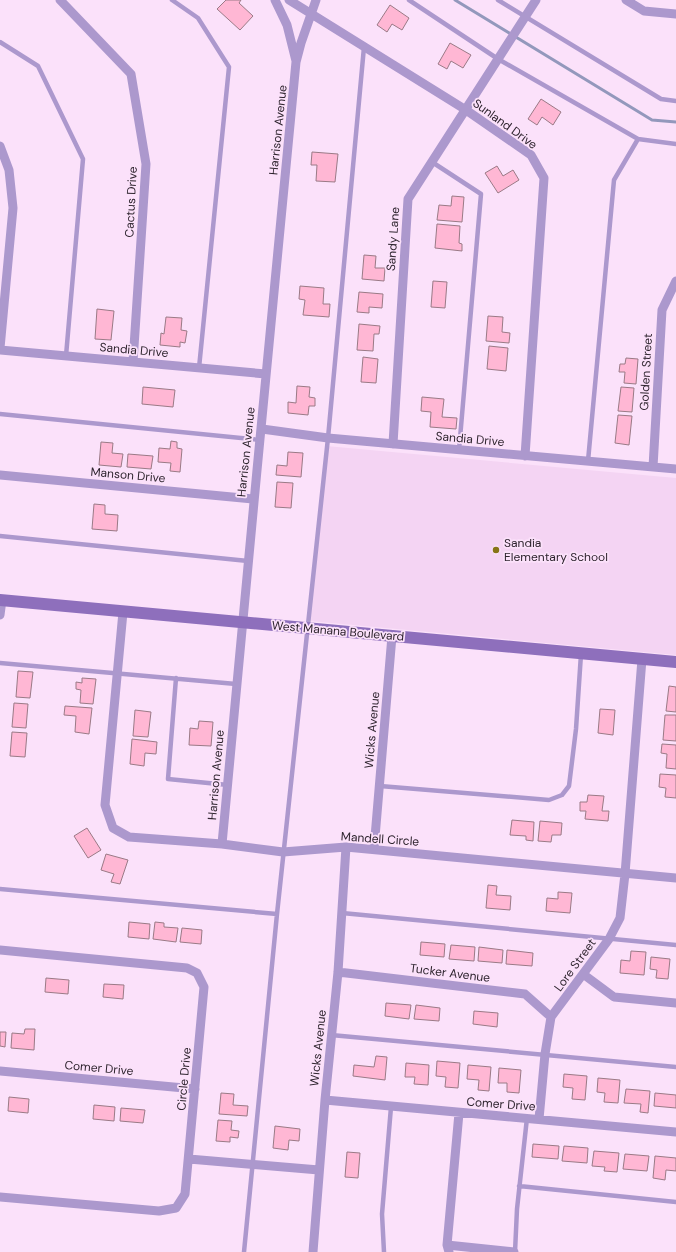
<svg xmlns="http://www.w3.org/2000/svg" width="676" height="1252" viewBox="0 0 676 1252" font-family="'DM Sans',sans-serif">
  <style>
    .built { fill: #f4d4f3 }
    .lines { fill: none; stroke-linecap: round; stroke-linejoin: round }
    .stream { stroke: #9398bc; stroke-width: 3 }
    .building { fill: #ffb7d4; stroke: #9a7a86 }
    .lane { stroke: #ac98cd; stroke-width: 4.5 }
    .street { stroke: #ac98cd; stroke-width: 9 }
    .secondary { stroke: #8e6fbc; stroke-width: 12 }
    .poi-dot { fill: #867416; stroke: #fbe1fa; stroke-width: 1.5 }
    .labels { text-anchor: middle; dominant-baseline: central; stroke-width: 3.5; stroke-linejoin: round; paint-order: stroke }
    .street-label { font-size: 12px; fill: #2e242e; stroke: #fbe1fa }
    .poi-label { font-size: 12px; fill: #2e242e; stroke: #fbe1fa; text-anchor: start }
  </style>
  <rect width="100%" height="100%" fill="#fbe1fa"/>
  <path class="built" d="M326,446L676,478V655L310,621Z"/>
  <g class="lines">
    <path class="stream" d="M455,0L652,120L676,122"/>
  </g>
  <path class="building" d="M226,0H241L239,3L253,16L240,30L217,9Z
    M390,5L409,18L402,30L392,24L387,32L377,25Z
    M450,43L471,55L463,68L451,61L447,69L438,64Z
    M541,99L561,112L553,125L542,117L537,125L528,119Z
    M312,152L338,154L335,182L316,181L317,165H311Z
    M497,166L503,176L513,170L519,180L498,193L485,173Z
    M452,196L464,197L462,222L437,220L439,205L451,206Z
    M437,224L460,226L459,243L462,244V251L435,248Z
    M364,255L376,256L375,268H385L384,281L362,279Z
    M433,281L447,282L445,308L431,307Z
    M300,286L324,288L323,304H330L329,317L303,315L305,300L299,299Z
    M359,292L383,294L382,308L369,307V313L357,312Z
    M97,309L114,311L111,340L95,339Z
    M488,316L503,317L502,332L510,333L509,343L486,341Z
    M166,317L182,318L181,330L187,331L185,343L180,342V347L160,345L161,333L164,334Z
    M359,324L380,326L379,334H374L373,351L357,350Z
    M489,346L508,348L506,371L487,369Z
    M363,357L378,359L376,383L361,382Z
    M626,358L638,359L636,384L624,383L625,372H619L620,364H625Z
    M297,386L310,387L309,397L315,398V406H309L308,415L288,413V402L296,403Z
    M143,387L175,390L173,407L142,404Z
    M621,387L634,388L632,412L618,411Z
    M422,397L444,399L442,417L457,418L456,429L430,427L431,412L421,411Z
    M618,415L632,416L629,445L615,443Z
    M171,441L177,442V448L182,449L180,472L170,471L171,463L158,462L159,448L170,449Z
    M101,442L113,443L112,453L123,454L121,467L99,465Z
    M288,452L303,453L301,477L276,475L277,465L287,466Z
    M128,454L153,456L151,469L127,467Z
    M277,482L293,483L291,508L275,507Z
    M94,504L105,505V514L118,515L117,531L92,529Z
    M18,671L33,672L30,698L16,697Z
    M82,678L96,679L93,704L80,703L81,690L76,689V682L82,683Z
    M669,686L676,687V712L666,711Z
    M14,703L28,704L26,728L12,727Z
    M65,706L92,708L89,734L75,732L76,716L64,715Z
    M600,709L615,710L613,735L598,733Z
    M135,710L151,712L148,737L133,736Z
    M665,715H676V741L663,740Z
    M199,721L213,722L211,746L189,745L190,728L198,729Z
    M12,732L27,733L25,757L10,756Z
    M132,739L157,742L156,754L145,753L144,766L130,764Z
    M662,744L676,745V769L666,768L667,754L661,753Z
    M660,774L676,775V798L665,797L666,788L659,787Z
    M588,795L604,796L602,811H609L608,821L585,819L586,811H580V802H587Z
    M512,820L534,822L533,841L526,840V836L510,835Z
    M540,821L562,823L561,835H552L551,842L538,841Z
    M87,828L101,850L88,858L74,836Z
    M106,854L128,860L120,884L111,882L114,874L101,870Z
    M488,885L497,886L496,895L511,896L510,910L486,908Z
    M558,892L572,893L570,913L546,911L547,898L558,899Z
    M129,922L150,924L149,939L128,937Z
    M155,922L164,923V927L178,928L176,942L153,939Z
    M182,928L202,930L201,944L180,942Z
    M421,942L445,944L444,957L420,955Z
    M451,945L475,947L474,961L449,959Z
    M479,947L503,950L502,963L478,961Z
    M507,950L533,953L532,966L506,964Z
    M631,951L646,952L644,975L620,973L621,960L630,961Z
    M651,957L670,959L668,979L656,978L657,970L650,969Z
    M46,978L69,980L68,994L45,992Z
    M104,984L124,985L123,999L103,997Z
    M386,1003L411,1005L409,1019L385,1016Z
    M416,1005L440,1008L439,1021L414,1019Z
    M474,1011L498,1013L497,1027L473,1024Z
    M25,1029H35L34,1050L11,1048L12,1033L24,1034Z
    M0,1032H6L5,1047L0,1046Z
    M376,1056L387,1057L385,1080L353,1076L354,1065L374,1067Z
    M437,1061L460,1063L458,1088L445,1087L446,1077L436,1076Z
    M406,1063L429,1065L428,1085L414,1084L415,1077H405Z
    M468,1065L491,1067L489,1091L478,1090L479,1080L467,1079Z
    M499,1068L521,1070L519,1093L507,1092V1083H498Z
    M564,1074L587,1076L585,1100L572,1099L573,1088L563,1087Z
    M598,1078L620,1080L618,1103L604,1102L605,1093L597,1092Z
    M626,1089L650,1091L648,1113L640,1112L641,1104L624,1103Z
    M221,1093L234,1094L233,1105L248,1106L247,1116L219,1114Z
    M655,1093L676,1095V1108L654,1106Z
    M9,1097L29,1099L28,1113L8,1111Z
    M94,1105L115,1107L114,1121L93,1119Z
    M121,1108L145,1110L143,1123L120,1121Z
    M218,1120L232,1121L231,1130L239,1131L238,1138L230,1137V1142L216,1141Z
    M275,1126L300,1129L299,1141L289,1140L288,1150L273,1148Z
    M533,1144L559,1146L558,1159L532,1157Z
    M564,1146L588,1148L587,1163L562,1161Z
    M594,1151L619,1153L617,1172L604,1171L605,1167L592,1166Z
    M347,1152L360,1153L358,1178L345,1177Z
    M625,1154L649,1156L647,1171L623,1169Z
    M655,1156L676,1158V1171L666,1170L665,1180L653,1178Z"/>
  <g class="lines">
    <path class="lane" d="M172,0L198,18L229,67L199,368
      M409,0L498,59L638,139L676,144
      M498,0L661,99L676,101
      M0,42L38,66L83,159L66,356
      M432,162L481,194L459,450
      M0,414L260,440
      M588,461L614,180L638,139
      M0,536L248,561
      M0,663L236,684
      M176,678L168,779L228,785
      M380,786L549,800L562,795L569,786L576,729L581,654
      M0,889L277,914
      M342,913L676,945
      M331,1035L676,1067
      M519,1186L676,1202
      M244,1252L277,914L328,438L364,47
      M384,1252L382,1214L391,1107
      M515,1252L517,1209L527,1118"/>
    <path class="street" d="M60,0L131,74L146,164L133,362
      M275,0L287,25L296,61
      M289,0L466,110L531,155L544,178L525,456
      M626,0L644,11L676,14
      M0,146L9,170L13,208L0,348
      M0,350L266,374
      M262,429L328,438L676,469
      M393,444L408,199L536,0
      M653,467L662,310L676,281
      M0,475L253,499
      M123,612L105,805L113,828L129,837L222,844L283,852L346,847L676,878
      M0,615L2,600
      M222,844C246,583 271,323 296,62L301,43L316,0
      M374,849L392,636
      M0,950L187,968L197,973L204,987L185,1194L176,1208L159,1211L0,1197
      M338,972L525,994L551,1017
      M583,974L614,997L676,1003
      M0,1071L195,1089
      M325,1100L676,1132
      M539,1119L545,1054L551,1017L609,939L620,918L625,874L642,659
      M189,1159L319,1170
      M447,1245L514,1252
      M313,1252L325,1100L338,972L346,847
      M449,1252L447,1245L459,1113"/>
    <path class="secondary" d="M0,600L676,662"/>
  </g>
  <circle class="poi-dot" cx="496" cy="550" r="4"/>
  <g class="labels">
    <g class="street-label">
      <text transform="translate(505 124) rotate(36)">Sunland Drive</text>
      <text transform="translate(278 130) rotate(-84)">Harrison Avenue</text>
      <text transform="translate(131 202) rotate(-87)">Cactus Drive</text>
      <text transform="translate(393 239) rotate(-86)">Sandy Lane</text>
      <text transform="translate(134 350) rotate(5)">Sandia Drive</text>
      <text transform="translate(646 372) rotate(-87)">Golden Street</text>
      <text transform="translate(470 439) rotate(5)">Sandia Drive</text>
      <text transform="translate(246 452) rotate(-84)">Harrison Avenue</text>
      <text transform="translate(128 475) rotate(5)">Manson Drive</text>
      <text transform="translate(338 631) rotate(5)">West Manana Boulevard</text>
      <text transform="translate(372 730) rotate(-85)">Wicks Avenue</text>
      <text transform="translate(216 775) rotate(-85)">Harrison Avenue</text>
      <text transform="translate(380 839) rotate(4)">Mandell Circle</text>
      <text transform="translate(575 965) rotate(-54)">Lore Street</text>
      <text transform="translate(450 973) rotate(7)">Tucker Avenue</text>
      <text transform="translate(318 1048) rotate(-84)">Wicks Avenue</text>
      <text transform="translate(99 1068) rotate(5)">Comer Drive</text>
      <text transform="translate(184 1079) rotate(-85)">Circle Drive</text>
      <text transform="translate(501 1104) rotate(4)">Comer Drive</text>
    </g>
    <g class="poi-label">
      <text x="504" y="543">Sandia<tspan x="504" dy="14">Elementary School</tspan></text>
    </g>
  </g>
</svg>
